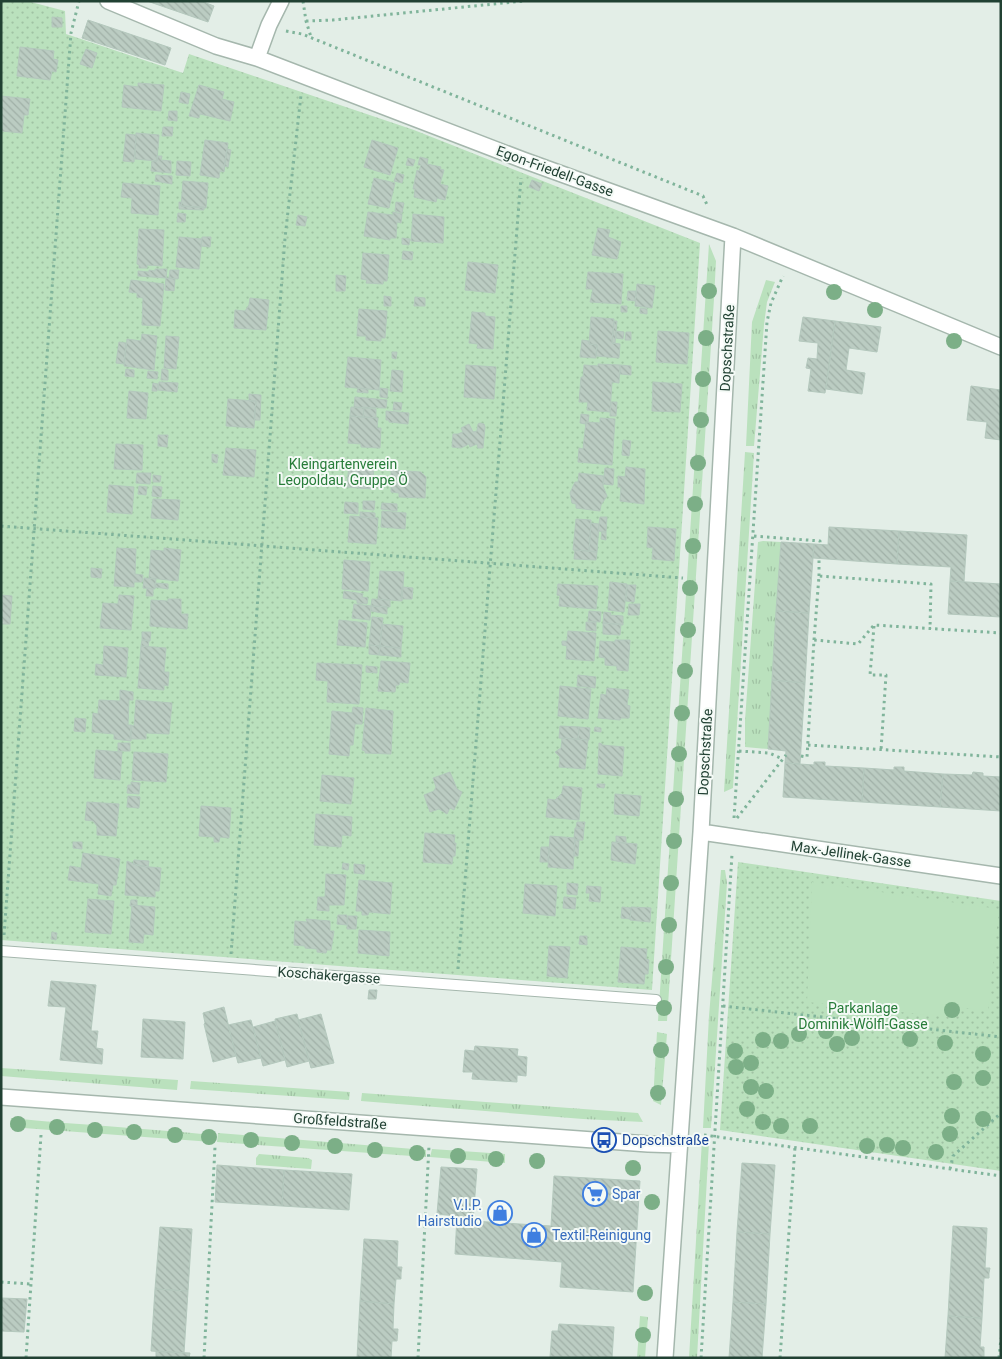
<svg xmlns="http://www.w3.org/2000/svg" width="1002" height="1359" viewBox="0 0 1002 1359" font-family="Roboto,sans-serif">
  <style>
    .grass { fill: url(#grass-tufts) }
    .park { fill: url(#park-dots) }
    .pitch { fill: #bae1bd }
    .building { fill: url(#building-back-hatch); stroke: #b4c8bd }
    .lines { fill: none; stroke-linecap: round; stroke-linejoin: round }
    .lane-casing { stroke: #a5b7ad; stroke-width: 12 }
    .street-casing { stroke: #a5b7ad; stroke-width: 18 }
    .path { stroke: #80b49b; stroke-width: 3; stroke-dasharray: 2.5 4; stroke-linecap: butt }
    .lane { stroke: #fff; stroke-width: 10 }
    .street { stroke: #fff; stroke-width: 15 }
    .tree { fill: #7caf87 }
    .labels { text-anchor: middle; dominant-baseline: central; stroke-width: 4; stroke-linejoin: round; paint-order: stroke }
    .street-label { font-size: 14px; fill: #214133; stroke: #f4faf6 }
    .park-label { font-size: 14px; fill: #277c39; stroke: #f4faf6 }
    .transit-label { font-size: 14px; fill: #164399; stroke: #f4faf6; text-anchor: start }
    .shop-label { font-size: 14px; fill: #366cbe; stroke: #f4faf6; text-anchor: start }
  </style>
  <defs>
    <pattern id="grass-tufts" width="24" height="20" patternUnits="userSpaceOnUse" patternTransform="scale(1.25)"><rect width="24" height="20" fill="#bae1bd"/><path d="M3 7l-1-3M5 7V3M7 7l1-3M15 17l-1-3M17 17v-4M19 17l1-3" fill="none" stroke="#a0c2a3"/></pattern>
    <pattern id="park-dots" width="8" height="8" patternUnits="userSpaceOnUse" patternTransform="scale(1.25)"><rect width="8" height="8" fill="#bae1bd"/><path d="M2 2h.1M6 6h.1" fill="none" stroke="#a0c2a3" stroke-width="1.8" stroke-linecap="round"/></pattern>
    <pattern id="building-back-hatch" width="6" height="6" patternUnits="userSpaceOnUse" patternTransform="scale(1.25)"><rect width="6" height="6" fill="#bbccc2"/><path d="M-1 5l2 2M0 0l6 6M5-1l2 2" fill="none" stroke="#a0b0a7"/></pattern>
  </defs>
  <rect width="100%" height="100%" fill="#e3eee7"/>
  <path class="grass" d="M709,244L716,261L714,299L667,1021H658Z
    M766,280L775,282L767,302L764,325L754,446H746L752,322Z
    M745,452L754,453L733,788L724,792Z
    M763,541L781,542L768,749L745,747V720L758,542Z
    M721,870H725L727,883L711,1128H703L709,1016Z
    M657,1032L667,1034L661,1105L653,1101Z
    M1,1068L178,1080L177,1090L1,1076Z
    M191,1081L350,1092L349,1100L190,1089Z
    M362,1093L638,1113L643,1122L583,1119L361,1101Z
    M11,1118C78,1125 145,1128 212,1135V1142L10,1127Z
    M218,1133L426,1150V1157L217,1142Z
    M702,1140L709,1142L697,1358H689Z
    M432,1149L505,1154V1163L430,1157Z
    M259,1154L308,1158L312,1160L311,1169L256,1165V1158Z
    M640,1316L648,1317L645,1358H637Z"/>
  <path class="park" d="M1,1H27L65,11L66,34L183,73L189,54L414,130L700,243L652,990L1,940Z
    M738,862L1001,901V1171L720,1130Z"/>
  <path class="pitch" d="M812,882L999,909L988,1011L949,1006L947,1017L807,1002Z"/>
  <path class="building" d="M147,1H201L214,6L208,22Z
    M52,17L62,18V27H52Z
    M88,20L171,48L165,65L82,38Z
    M20,47L54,51L53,59L58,60L56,72L52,71L50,80L17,76Z
    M86,49L97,53L92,68L80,64Z
    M138,83L164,85L161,111L122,107L124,85L138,87Z
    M199,85L224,92L222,99L234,102L230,121L200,114L199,118L189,116Z
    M181,92L190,94L188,104L179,102Z
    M1,96L30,99L28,115H24L22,133L1,131Z
    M169,111H177V121L168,120Z
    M163,127H173L172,136H162Z
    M136,133L159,135L157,161L135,159Z
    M126,134L136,135L134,162L123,161Z
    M205,140L228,143L224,172L220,171L219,178L200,175Z
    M372,140L398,148L390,175L364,167Z
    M227,149L231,150L228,167L224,166Z
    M157,156H162L161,160L171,161V173L151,171L152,161H157Z
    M420,157L428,159L427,164L441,167L440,169L444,170L440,184L448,186L445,200L437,198L436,202L414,197L415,189H413L417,170L419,171L421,165H418Z
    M408,158L415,160L413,166L406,165Z
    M177,161L191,162L190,176L176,175Z
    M397,173L404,175L402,183L394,181Z
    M156,175L172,176V184L155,181Z
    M374,178L395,183L389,208L368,204Z
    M532,180L542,184L539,191L529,187Z
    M183,181L208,183L206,208L181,206Z
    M123,183L160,186L158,215L131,213L132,198L121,197Z
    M179,202H182L181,206L204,207V210L179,209Z
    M396,202L404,203L402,213L395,211Z
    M368,212L393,215V212L402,214L401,223L397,222L396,238H390V240L364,236Z
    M178,213L186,214L185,222H177Z
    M413,214L444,217L443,243L411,241Z
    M298,215L307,217L305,226L296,225Z
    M598,228L610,230L608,237L621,242L617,259L592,255Z
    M139,229L164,230L162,266L147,265V268H139V265L137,264Z
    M179,237L202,239L199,269L176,267Z
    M202,237H211L210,247L201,246Z
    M402,238L410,239L409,245L402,244Z
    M403,251L413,252L412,260L402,259Z
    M363,253L389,255L387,281H383V284L366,283L367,280L361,279Z
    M468,262L498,265L495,293L465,290Z
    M155,269H167L166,278L138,276V271L149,272V270L155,271Z
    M170,270H179L178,279L169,278Z
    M588,272L623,274L621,304L590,302L593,289H586Z
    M336,275L346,276L345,291H336Z
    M166,278L175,279L174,291L165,290Z
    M131,280L164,284L160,326L142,325L143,298L137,297V293L129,292Z
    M637,284L655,286L652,308L635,306Z
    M628,291H636L635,301L627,300Z
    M384,296L391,297V306H384Z
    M415,297L425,298V306H414Z
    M250,298L269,300L266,330L234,328L235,310L245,311L249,305Z
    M621,306H627V312H621Z
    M640,308L647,309V314L640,313Z
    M359,309L387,311L385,338H381V341L366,340V336H357Z
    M472,312L485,313V316L495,317L493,349L477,348L478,344L469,343Z
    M591,317L614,319L612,343L620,344L619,358L596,356L597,345L589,344Z
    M803,317L835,321L825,393L808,391L811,369L806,368L808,358L817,359L818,343L799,341Z
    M614,321H617L615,343H612Z
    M835,321L881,327L877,352L849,348L846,370L865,373L862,394L826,389Z
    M616,331L624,332L623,339L616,338Z
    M658,331L689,333L687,364L656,362Z
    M626,332H631V340H625Z
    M142,334L157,336L154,370L124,366L127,339L141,341Z
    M166,336L179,337L176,369L164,368Z
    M582,340L589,341V344L597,345L596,358L580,357Z
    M119,342L126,343L124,364L116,363Z
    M392,352H397L396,359L392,358Z
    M348,357L381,360L379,390L345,387Z
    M598,364L620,365L619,383L612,382L610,412L587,410L588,402H579L581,377H583L584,365L598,366Z
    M466,365L496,367L494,399L464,397Z
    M620,365L631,366V375L620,374Z
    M126,369L134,370V377L125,376Z
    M162,369L168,370V380H161Z
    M392,370L403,371L402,392L390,391Z
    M148,371L158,372L157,379L147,378Z
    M159,382L178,383L177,392L158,390Z
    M653,382L682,384L680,412L652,411Z
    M153,383L158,384L157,391H152Z
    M971,386L1001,390V440L985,438L987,422L967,420Z
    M358,388L368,389V393L357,392Z
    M380,388L388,389L387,398L380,397Z
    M129,391L148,393L146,419L127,418Z
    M249,394L261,395L260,420H254L256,401H249Z
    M355,397L387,400L386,408L354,407Z
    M228,399L256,401L254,428L226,426Z
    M394,402L402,403L401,410H393Z
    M611,402H617L616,416H610Z
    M351,407L364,408L363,417L350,416Z
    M364,408L376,409V418L363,417Z
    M386,411L409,413L408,424L389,422V420H386Z
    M581,414L589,415L588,422H586V424L580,423Z
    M350,416L378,418L377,428H381L380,448L361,447V444L348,443Z
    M600,418L615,419L612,465L578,462L579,448L583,449L586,422L600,423Z
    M480,423L484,424L485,427L483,448H478L477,444L470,447L469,444L461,448L452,447L453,434H458L463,432L461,428L469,424L473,432L477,431L478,424Z
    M158,435H168L167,447L158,446Z
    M623,440L631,441L629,456L622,455Z
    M116,444L143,445L142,470L114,469Z
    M226,448L256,450L254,477L223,475Z
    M212,454L218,455L217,463L212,462Z
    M349,464L374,466L372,489L347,487Z
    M626,467L645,469L644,504L620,501L621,487H618V476L625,477Z
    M605,468L614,469L613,485L603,484Z
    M391,470L421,472L426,477L425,498L399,497V493L391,492Z
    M137,473H151L150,484L136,483Z
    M579,473L604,476L603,486L607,496L601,505L600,511L576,508V504L572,503L570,493L575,482H578Z
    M153,475L161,476L160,482H153Z
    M376,478H381L380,487L375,486Z
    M109,485L134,487L132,514L107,512Z
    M139,486L147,487L146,495L138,494Z
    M153,486L162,487L161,497L152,496Z
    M153,499L180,500L178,520L151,518Z
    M363,501H375L374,510L363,509Z
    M345,502L358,503V514L344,513Z
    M382,503L397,504V511L381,509Z
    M382,511L406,513L405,529L381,527Z
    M360,512L375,513V518L360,517Z
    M350,516L378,518L376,544L348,542Z
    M600,517H607L606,532L598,531Z
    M576,519L591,520L589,551L573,550Z
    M591,523L599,524L597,552L589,551Z
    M648,527L676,529L674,561L652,559L653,548L647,547Z
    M829,527L899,531L897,564L813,558L814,544L828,545Z
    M899,531L967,535L964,582L950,581L951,567L897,564Z
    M602,532H606V540L601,539Z
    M781,542L814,544L809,613L776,611Z
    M117,548L136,549L135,574L143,575L142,582H134V587L114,586Z
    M164,548L181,550L178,581L149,578L151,550L164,551Z
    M575,550L597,552L596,560L574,559Z
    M344,560L370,562L368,591L342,589Z
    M91,568L102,569L101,578L91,577Z
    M380,571L404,572L402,601L378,599Z
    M144,578L156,579L155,589L143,588Z
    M950,581L1001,584V617L948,614Z
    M610,582L627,584L624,612L608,610Z
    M155,583L168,584V589L155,587Z
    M558,584L598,586L596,609L559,606L560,596L557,595Z
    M627,585H636L634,602L626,601Z
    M402,587L413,588L412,599H401Z
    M147,588L153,589V596H146Z
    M344,591L363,594L362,597L368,598L367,604L357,603V600L343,598Z
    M1,595L12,596L10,624H1Z
    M119,595L134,596L131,630L100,628L103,603L118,604Z
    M168,599H181V614H188L187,629L150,626L151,600L168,601Z
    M372,599L390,600V607L371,606Z
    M354,604L371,606L370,620L352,618Z
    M629,604H640L639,615H628Z
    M371,606L387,607V614L371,611Z
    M589,611L601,612L600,622L588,621Z
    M776,611L809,613L805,683L772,680Z
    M604,612L611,613L610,615L623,616V625L603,623Z
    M372,617L383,618L380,646L369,645Z
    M339,620L367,623L365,647L337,645Z
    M586,622H596V631L586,630Z
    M603,623L621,624L620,635L603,634Z
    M382,624L403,626L401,648L380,646Z
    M568,631L596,633L594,661L566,659L567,646L562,645V641H567Z
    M142,632H151L150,641L142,640Z
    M142,640H149L148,647L141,646Z
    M615,640H630L628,671L617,670V666L605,665V658L599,657L600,641L615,642Z
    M369,645L380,646L379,655L369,654Z
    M104,646L128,648L126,677L95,675L96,664L103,665Z
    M141,646L166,648L164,672H169L168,686L164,685V690L138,688Z
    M380,646L401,648V657L379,655Z
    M381,661L410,663L408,683L400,682L399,685H396L395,692L378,691Z
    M317,663L362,665L359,704L327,702L328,681L316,680Z
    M366,666L377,667V673L366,672Z
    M578,675L596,677L595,688L577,686Z
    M772,680L805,683L800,764L785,763L786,751L768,749Z
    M560,686L591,689L588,719L558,716Z
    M607,688L629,690L627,705L630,706L629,718H621L620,720L598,718L601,694L606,695Z
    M120,690L133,692V700H129L128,725H131V741L114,739V734L92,732L93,713L98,714L99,700L120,701Z
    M136,700L172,703L169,734L146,733V739H130L131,725L134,726Z
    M353,707L363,708L362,724H355L353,745H350L349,756L329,754L332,711L352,713Z
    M366,708L393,711L391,754L365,753V751L362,750Z
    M75,718L86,719L85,732L74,731Z
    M560,726L579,727L578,739L559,738Z
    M579,727L590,728L589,740L578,739Z
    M595,727L601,728V732L594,731Z
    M562,738L588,740L585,769L559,767L560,757L555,752L561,748Z
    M118,743H130V751H118Z
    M599,743L602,744V745L624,747L622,776L598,774Z
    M96,750L122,752L120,780L94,778Z
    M134,752L168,754L166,782L132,780Z
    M814,762H825V766L864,768L862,802L783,797L785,763L814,765Z
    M894,767H904V771L943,774L940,807L862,802L864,768L894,770Z
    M450,772L457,789L462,792L454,810L450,808L447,814L439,809L430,812L424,795L434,791L436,787L433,778Z
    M973,772L983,773V776L1001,777V811L940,807L943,774L972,775Z
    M322,775L354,778L351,804L320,801Z
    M131,782L140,783L139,794L127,793L128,785H131Z
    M597,784H605L604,788L597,787Z
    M563,786L582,788L579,820L546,817L548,799L555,800L562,793Z
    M615,794L641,796L639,816L614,814Z
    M128,796L140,797L139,808L127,807Z
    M87,802L119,804L116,836L97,835V826L93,821L85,820Z
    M201,806L231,808L229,838L220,837L219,842H214V837L199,836Z
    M316,814L352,817L351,836L342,835L341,847L314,845Z
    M577,822H585L584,828H576Z
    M575,828H584L583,840H575L574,838Z
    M425,833L455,835L454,843H456L455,856H453L452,864L423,862Z
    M550,836L575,838L573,869L548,867Z
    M616,836L626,837V843L616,842Z
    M575,840H579L578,856H574Z
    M73,842H82V849L73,848Z
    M612,842L637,844L635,864L611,860Z
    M541,847H549L548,862H540Z
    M83,853L120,859L116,885H113L111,896L98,894L99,884L68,880L70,866L81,868Z
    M134,860L149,861L148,867L133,864Z
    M127,861L139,866L161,868L159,891H155V897L125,895Z
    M343,863L349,864L348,870L342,869Z
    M354,864L365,865L364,874L354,873Z
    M326,874L346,875L344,905H329V911L317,910L318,897H325Z
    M359,880L392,883L390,914L369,912L368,915H362V911H356Z
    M567,883L578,884L577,895L567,894Z
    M525,884L557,886L555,916L523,913Z
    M587,886L601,887L600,902L589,901L590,893H586Z
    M564,897L576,898L575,909L563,908Z
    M88,899L114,901L111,934L85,932Z
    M131,900H137V905L130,906Z
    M132,905L155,907L153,935L144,934L143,943L129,942Z
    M622,907L631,908L630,919L621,918Z
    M631,907L651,908L650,922L630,920Z
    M338,915H347V925L337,924Z
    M348,916H357L356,929H347Z
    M306,919L330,921V931H334L331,950H327L326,953L317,952V949L305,948V946L294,945L295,921L307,922Z
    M359,930L390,932L389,956L358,953Z
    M52,932L57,933L56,940L51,939Z
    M580,936H587V945L579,944Z
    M549,946L570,947L567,978L547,976Z
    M621,947L647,949L646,959L649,960L648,974H645L644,984L618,982Z
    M51,981L96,985L91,1031H98L96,1048L103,1049L102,1064L60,1060L66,1007L48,1006Z
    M369,990H377L376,999H368Z
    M224,1007L236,1056L213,1062L204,1024L205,1023L203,1013Z
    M297,1014L309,1061L287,1067L275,1019Z
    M321,1014L334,1063L311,1068L298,1020Z
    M143,1019L185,1022L183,1059L141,1057Z
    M251,1020L261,1058L238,1063L228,1025Z
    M275,1021L285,1060L263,1066L253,1027Z
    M475,1046L518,1049L517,1056L527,1057L526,1076L517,1075V1082L472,1079L473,1072H463L465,1050L474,1051Z
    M742,1163L775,1165L770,1234L737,1232Z
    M217,1165L284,1170L282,1206L215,1202Z
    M441,1167L477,1169L473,1221L551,1226L554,1176L640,1181L633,1292L560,1287L562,1262L455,1254L457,1216L437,1214Z
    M284,1170L352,1174L349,1210L282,1206Z
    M953,1226L987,1228L985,1268H990L989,1273V1278H984L982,1318L948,1316Z
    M160,1227L192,1229L188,1291L155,1289Z
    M737,1232L770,1234L766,1304L733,1302Z
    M364,1239L398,1241L397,1267H402L401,1273V1279H396L394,1304L360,1301Z
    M155,1289L188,1291L184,1353L151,1351Z
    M1,1298L27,1299L24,1332L1,1331Z
    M360,1301L394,1304L393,1329H398L397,1341H392L391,1358H357Z
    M733,1302L766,1304L762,1358H729Z
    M948,1316L982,1318L980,1347H984V1358H945Z
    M559,1324L614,1327L612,1358L550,1357L552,1331H558Z
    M156,1351L190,1353L189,1358H156Z"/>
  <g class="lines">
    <defs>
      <path id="lane" d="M1,951L656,1000"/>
      <path id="street" d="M108,1L216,46L257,58L523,160L733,236L1001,347
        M257,58L269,25L281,1
        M701,832L1001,876
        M1,1097L648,1144L679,1145
        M665,1358L701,832L733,236"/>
    </defs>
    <use href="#lane" class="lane-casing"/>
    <use href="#street" class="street-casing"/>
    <path class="path" d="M303,1L306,21L311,37
      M306,21L333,20L524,1
      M286,31L302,34L703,196L708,207
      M1,526L683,578
      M754,536L820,541V543
      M819,576V560
      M874,626L870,675H886L881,750
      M814,640L819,576L931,584L930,629
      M808,745L1001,757
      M739,751L769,753L783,759
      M801,756L807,757L814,640L858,644L874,625L1001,633
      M734,818L767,322L771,303L783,276
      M737,818L786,755
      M4,935L71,33L79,1
      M231,954L285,238L301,95
      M458,969L521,178
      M723,1006L1001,1037
      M704,1135L1001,1176
      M950,1169L953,1156L1001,1113
      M1,1282L30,1284
      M26,1358L41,1135
      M204,1358L215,1147
      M418,1358L429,1146
      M701,1358L732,854
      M780,1358L795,1147
      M999,1358L1001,1338"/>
    <use href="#lane" class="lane"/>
    <use href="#street" class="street"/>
  </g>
  <g class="tree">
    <circle cx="709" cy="291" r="8"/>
    <circle cx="834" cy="292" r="8"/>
    <circle cx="875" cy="310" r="8"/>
    <circle cx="706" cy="338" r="8"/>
    <circle cx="954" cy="341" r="8"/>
    <circle cx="703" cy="379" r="8"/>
    <circle cx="701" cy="420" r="8"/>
    <circle cx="698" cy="463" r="8"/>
    <circle cx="695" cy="504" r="8"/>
    <circle cx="693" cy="546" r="8"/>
    <circle cx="690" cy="588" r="8"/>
    <circle cx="688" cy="630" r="8"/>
    <circle cx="685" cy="671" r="8"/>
    <circle cx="682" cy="713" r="8"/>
    <circle cx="679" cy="754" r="8"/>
    <circle cx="676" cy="799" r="8"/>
    <circle cx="674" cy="841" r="8"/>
    <circle cx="671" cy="883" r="8"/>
    <circle cx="669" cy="925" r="8"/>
    <circle cx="666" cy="967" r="8"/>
    <circle cx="664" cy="1008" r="8"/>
    <circle cx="952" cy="1010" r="8"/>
    <circle cx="826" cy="1031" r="8"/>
    <circle cx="799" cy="1034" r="8"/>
    <circle cx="852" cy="1038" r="8"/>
    <circle cx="910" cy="1039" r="8"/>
    <circle cx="763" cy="1040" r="8"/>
    <circle cx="781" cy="1041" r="8"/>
    <circle cx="945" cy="1043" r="8"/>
    <circle cx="837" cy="1044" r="8"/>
    <circle cx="661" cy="1050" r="8"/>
    <circle cx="735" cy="1051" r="8"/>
    <circle cx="983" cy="1054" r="8"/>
    <circle cx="751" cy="1063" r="8"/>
    <circle cx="736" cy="1067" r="8"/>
    <circle cx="983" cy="1078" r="8"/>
    <circle cx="954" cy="1082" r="8"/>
    <circle cx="751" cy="1087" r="8"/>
    <circle cx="766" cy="1091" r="8"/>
    <circle cx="658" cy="1093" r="8"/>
    <circle cx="747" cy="1109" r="8"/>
    <circle cx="952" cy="1116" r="8"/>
    <circle cx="983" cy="1119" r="8"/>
    <circle cx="763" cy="1122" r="8"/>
    <circle cx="18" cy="1124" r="8"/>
    <circle cx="781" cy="1126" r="8"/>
    <circle cx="810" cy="1126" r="8"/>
    <circle cx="57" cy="1127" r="8"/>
    <circle cx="95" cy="1130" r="8"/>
    <circle cx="134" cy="1132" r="8"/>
    <circle cx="950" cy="1134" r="8"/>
    <circle cx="175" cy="1135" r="8"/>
    <circle cx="209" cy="1137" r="8"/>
    <circle cx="251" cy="1140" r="8"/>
    <circle cx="292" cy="1143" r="8"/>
    <circle cx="887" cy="1145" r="8"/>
    <circle cx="335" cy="1146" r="8"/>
    <circle cx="867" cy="1146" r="8"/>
    <circle cx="903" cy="1148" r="8"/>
    <circle cx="375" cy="1150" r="8"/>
    <circle cx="936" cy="1152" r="8"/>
    <circle cx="417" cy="1153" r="8"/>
    <circle cx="458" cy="1156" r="8"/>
    <circle cx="496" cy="1159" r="8"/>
    <circle cx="537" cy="1161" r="8"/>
    <circle cx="633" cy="1168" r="8"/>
    <circle cx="652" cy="1202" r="8"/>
    <circle cx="645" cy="1293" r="8"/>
    <circle cx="643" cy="1335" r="8"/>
  </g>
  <defs>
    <symbol id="bus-ring" viewBox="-11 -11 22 22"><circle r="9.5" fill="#f4faf6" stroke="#1a4fb4" stroke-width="1.5"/><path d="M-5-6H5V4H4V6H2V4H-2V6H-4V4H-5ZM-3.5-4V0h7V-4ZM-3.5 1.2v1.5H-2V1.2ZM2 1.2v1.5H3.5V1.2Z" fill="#1a4fb4"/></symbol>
    <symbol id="supermarket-ring" viewBox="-11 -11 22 22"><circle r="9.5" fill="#f4faf6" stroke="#3f7fe0" stroke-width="1.5"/><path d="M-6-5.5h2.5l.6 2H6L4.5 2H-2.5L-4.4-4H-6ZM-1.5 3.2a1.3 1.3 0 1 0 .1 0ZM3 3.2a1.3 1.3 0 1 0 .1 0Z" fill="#3f7fe0"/></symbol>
    <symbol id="shop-ring" viewBox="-11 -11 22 22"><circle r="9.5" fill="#f4faf6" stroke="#3f7fe0" stroke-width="1.5"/><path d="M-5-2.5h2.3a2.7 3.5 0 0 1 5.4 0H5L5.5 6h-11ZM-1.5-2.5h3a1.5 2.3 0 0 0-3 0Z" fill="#3f7fe0"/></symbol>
  </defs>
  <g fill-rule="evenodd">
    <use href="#bus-ring" x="590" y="1126" width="28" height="28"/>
    <use href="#supermarket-ring" x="581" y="1180" width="28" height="28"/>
    <use href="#shop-ring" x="486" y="1199" width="28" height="28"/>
    <use href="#shop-ring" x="520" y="1221" width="28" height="28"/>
  </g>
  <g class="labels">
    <g class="street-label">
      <text transform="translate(555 171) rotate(20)">Egon-Friedell-Gasse</text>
      <text transform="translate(727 348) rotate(-87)">Dopschstraße</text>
      <text transform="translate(705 752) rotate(-87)">Dopschstraße</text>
      <text transform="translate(851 854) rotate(8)">Max-Jellinek-Gasse</text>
      <text transform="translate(329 975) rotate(4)">Koschakergasse</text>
      <text transform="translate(340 1121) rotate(4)">Großfeldstraße</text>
    </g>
    <g class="park-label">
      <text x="343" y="464">Kleingartenverein<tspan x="343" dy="16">Leopoldau, Gruppe Ö</tspan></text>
      <text x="863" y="1008">Parkanlage<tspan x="863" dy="16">Dominik-Wölfl-Gasse</tspan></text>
    </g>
    <g class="transit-label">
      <text x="622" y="1140">Dopschstraße</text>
    </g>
    <g class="shop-label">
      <text x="612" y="1194">Spar</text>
      <text x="482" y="1205" text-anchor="end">V.I.P.<tspan x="482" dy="16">Hairstudio</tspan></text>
      <text x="552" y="1235">Textil-Reinigung</text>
    </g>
  </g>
  <rect width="1002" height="1359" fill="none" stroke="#214133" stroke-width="5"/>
</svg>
